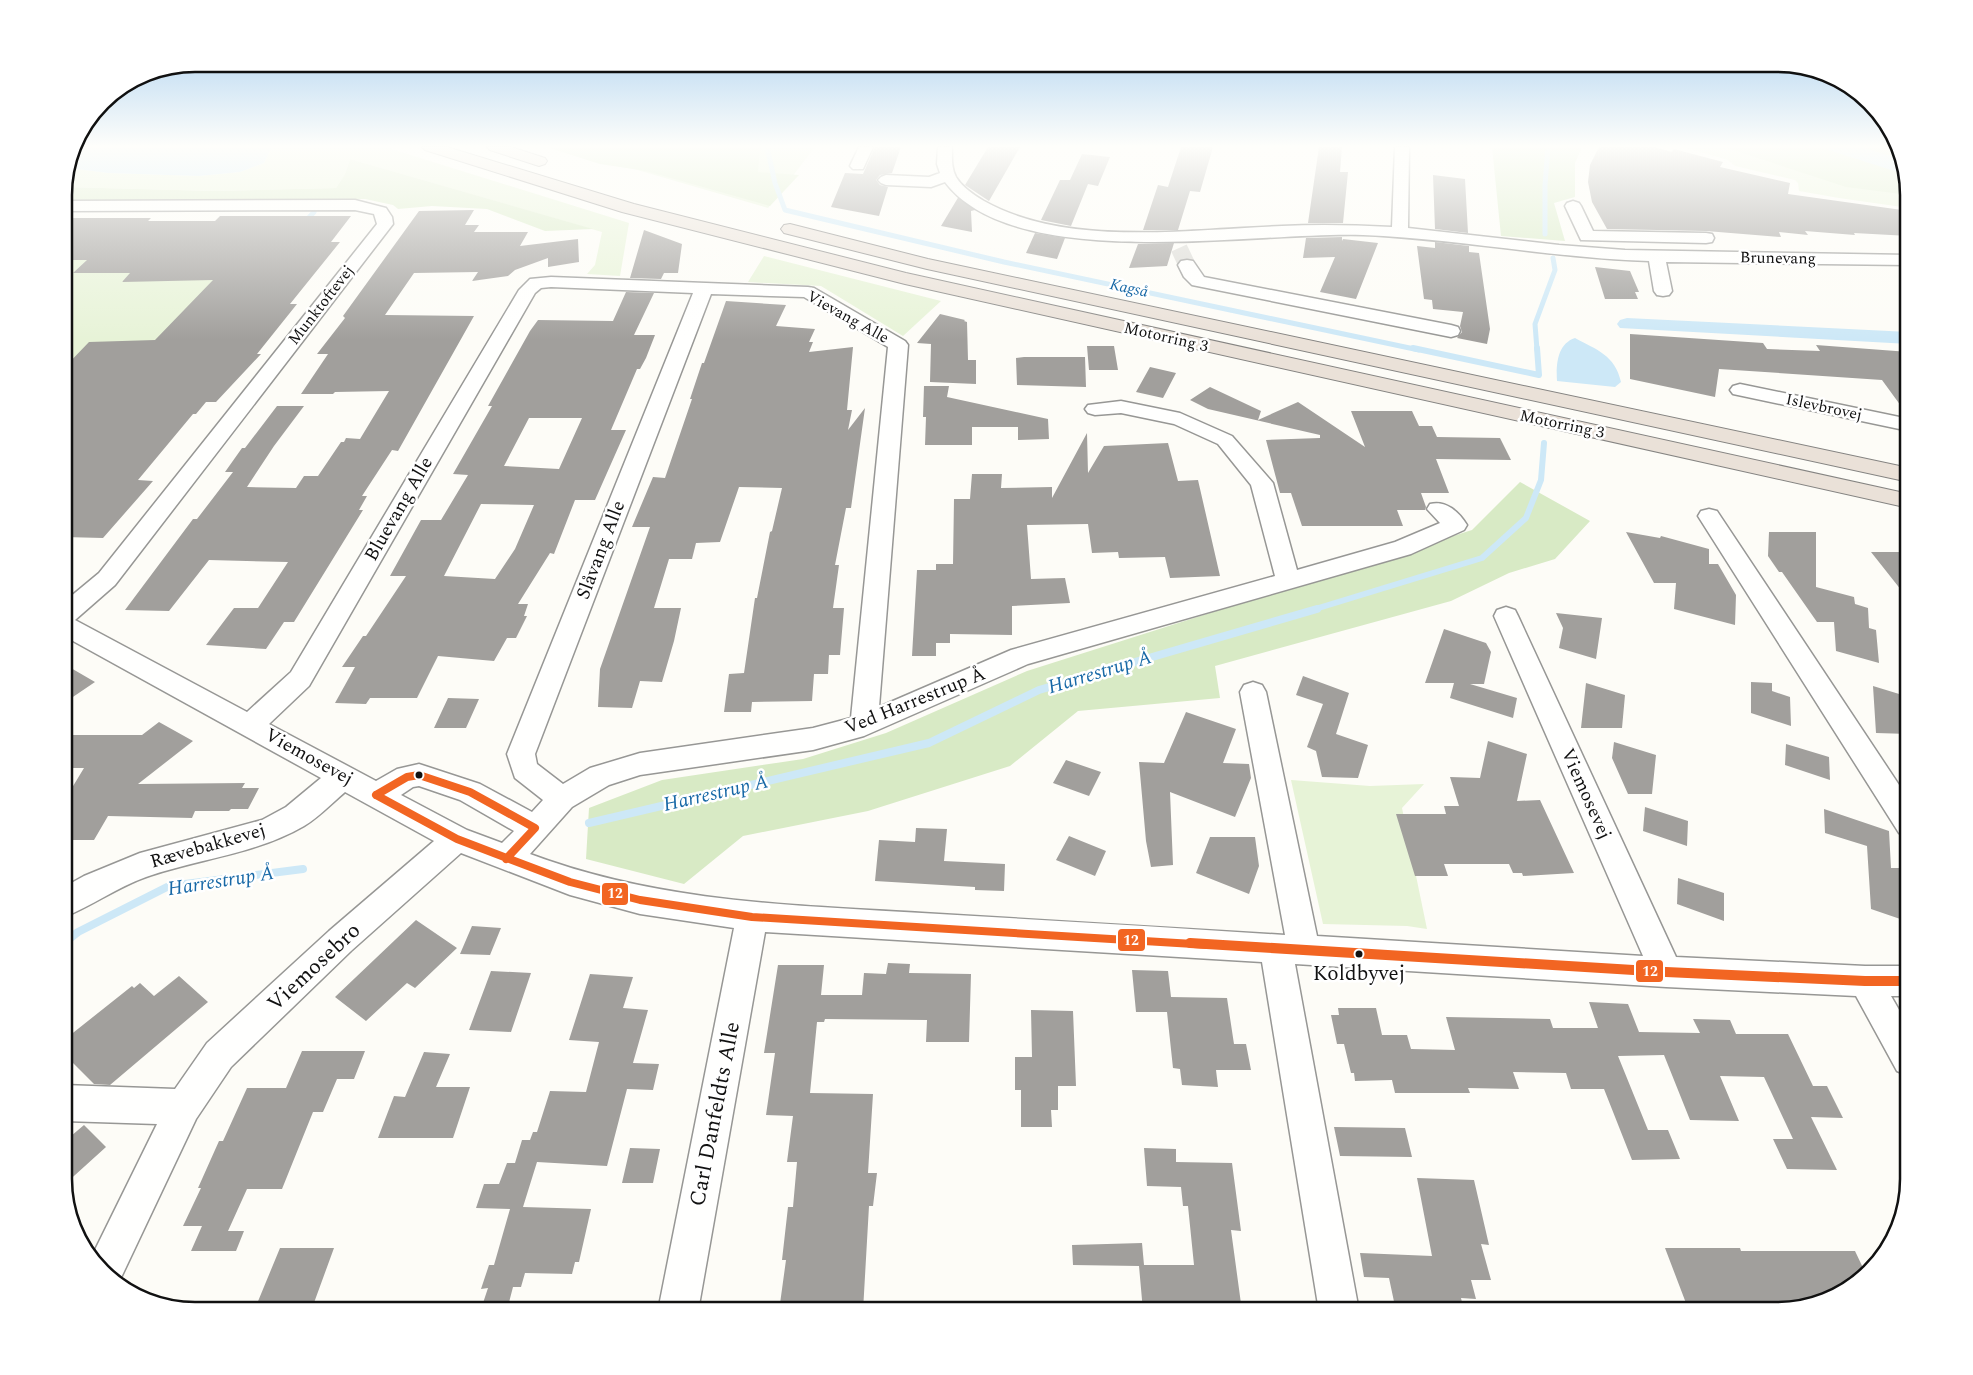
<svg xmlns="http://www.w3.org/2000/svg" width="1973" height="1375" viewBox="0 0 1973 1375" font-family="Spectral,serif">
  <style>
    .green { fill: #e7f3d7 }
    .forest { fill: #d8eac5 }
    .water { fill: #cde8f7 }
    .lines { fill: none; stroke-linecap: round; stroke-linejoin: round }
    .stream-far2 { stroke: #cde8f7; stroke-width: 5 }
    .stream-far1 { stroke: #cde8f7; stroke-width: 6 }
    .stream { stroke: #cde8f7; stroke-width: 8 }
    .canal { fill: #cde8f7; fill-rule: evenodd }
    .building { fill: #a19f9c; fill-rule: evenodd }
    .minor-tunnel { stroke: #dad9d4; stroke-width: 17; stroke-dasharray: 17 8; stroke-linecap: butt }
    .minor-casing { stroke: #979795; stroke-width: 3 }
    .highway-casing { stroke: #858482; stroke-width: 2 }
    .minor { fill: #fffffe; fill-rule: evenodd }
    .highway { fill: #eae1d8; fill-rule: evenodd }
    .bus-1-far1-casing { stroke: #fff; stroke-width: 12 }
    .bus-1-casing { stroke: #fff; stroke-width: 14 }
    .bus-1-far1 { stroke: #f26522; stroke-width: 8 }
    .bus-1 { stroke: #f26522; stroke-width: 10 }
    .bus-dot { fill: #111; stroke: #fff; stroke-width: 2 }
    .labels { text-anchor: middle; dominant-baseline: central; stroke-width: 5; stroke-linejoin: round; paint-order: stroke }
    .far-street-label { font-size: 16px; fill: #111; stroke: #fff }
    .far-water-label { font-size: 16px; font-style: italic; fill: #1768a6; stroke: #fff }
    .street-label { font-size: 19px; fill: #111; stroke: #fff }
    .water-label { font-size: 20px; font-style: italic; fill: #1768a6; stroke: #fff }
    .near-bus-label { font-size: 21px; fill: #111; stroke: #fff }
    .near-street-label { font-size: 22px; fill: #111; stroke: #fff }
    .rim { fill: none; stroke: #111; stroke-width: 2.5 }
    .line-badge { stroke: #fff; stroke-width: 2 }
    .badge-label { font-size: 14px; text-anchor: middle; font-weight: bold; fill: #fff }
  </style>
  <rect width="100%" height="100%" fill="#fdfcf7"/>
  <path class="green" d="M272,147H385L629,223L620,276L587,274L595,265L602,232L350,159L345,174L336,188L215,191L64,187L69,168L108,173L199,176L240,172L264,163Z
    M558,147H815L768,208Z
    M1683,147H1898L1909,195V208L1839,198L1799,191L1798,183L1795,180L1735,166L1728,160Z
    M270,252L171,360L64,361V256Z
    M764,256L941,301L903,336L821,286L748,282Z
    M1291,780L1370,786L1424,784L1402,808L1427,929L1407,926L1323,924Z"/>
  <path class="forest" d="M546,147H760L758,172L799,175L770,206L646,171L600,164Z
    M1492,147H1582L1575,163V197L1554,203L1565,241L1501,236Z
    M1724,147H1898L1909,195L1846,187Z
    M350,159L593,229L545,231L487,209L432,206L398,209L393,205L365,199L64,201V187L215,191L336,188L345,174Z
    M1520,482L1590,521L1555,559L1509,573L1451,601L1215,666L1220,698L1078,711L1010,766L868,811L743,836L684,884L586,859L589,808L662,780L803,759L886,733L1027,671L1472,530Z"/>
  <path class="water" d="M75,147H272L264,163L240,172L199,176L108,173L69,168Z
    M1819,147H1862L1887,155L1900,157L1904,174Z
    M1575,338C1597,350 1615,355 1621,382L1615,387L1557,381C1556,365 1557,344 1575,338Z"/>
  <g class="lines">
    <path class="stream-far2" d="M767,147L775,183L785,210L1004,262L1419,350
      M305,222L314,212
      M1545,234V185L1548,147
      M1537,350L1535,324L1555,270L1553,258"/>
    <path class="stream-far1" d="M1413,348L1539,375L1537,348
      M1312,610L1482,558L1526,518L1541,480L1544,443"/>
    <path class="stream" d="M589,823L929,743L1039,690L1317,609
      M64,943L78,932L169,886L303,869"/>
    <path class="canal" d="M1627,318L1909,332V344L1620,328L1617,324L1620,320Z"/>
  </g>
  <path class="building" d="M875,147H901L892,173L880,175L876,180L880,185L888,187L879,216L831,207L845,173L863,174Z
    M988,147H1020L989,201L965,185Z
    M1181,147H1213L1200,192L1190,191L1178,230H1143L1158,185L1168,187Z
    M1319,147H1342L1340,172H1348L1343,223H1308Z
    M1599,147H1655L1672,152L1674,149L1723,162L1720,167L1790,183L1788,194L1909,211V236L1854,233L1855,235L1805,231L1808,235L1779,232L1781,237L1706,231L1607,229L1592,202L1588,182L1590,165Z
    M1082,154L1110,157L1098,186L1088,184L1071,226L1041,220L1060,180H1070Z
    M1433,175L1465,179L1468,233L1435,229Z
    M959,196L975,210L971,211L972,232L941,226Z
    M474,210L465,225H479L474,232H528L520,246L578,239L579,262L548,267V258L515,270L508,276L472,281L478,272L414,273L385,315L474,316L398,451L392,450L362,496H367L359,510H363L294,622H284L266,649L206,645L234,608H258L288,562L209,560L169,611L125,610L193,519H197L233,472H225L242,448H245L277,406H304L274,446L247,487L296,488L304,476H318L341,442H344L346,438L360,439L389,391L335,392L333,394H301L328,354H317L345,318L343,316L419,211Z
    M220,216H351L331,242H340L290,304H297L257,354H261L216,402H206L196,414H193L138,480L153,481L103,538L64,537V368L89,342L155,340L213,280L122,282L130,273H73L87,260H64V218H151L148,221H215Z
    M644,230L682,244L678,273H664L661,279L630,278Z
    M1035,233L1065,238L1057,259L1026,253Z
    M1342,237V241L1343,239L1378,243L1356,299L1320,292L1335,257L1303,258L1306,238Z
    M1435,242L1469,246V252L1479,253L1490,329L1487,344L1457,338L1462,332L1460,326L1463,312L1433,309L1432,300L1424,299L1417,246L1435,248Z
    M1174,243L1167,266L1129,268L1138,244Z
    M1595,267L1630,271L1639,292H1635L1638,299H1605Z
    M626,292L654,293L634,335H655L646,358L640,369H637L611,430H626L595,500H575L554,554L550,553L518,604H528L524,616H527L516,638H507L494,661L438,656L417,698H370L366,704L335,703L355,667H342L363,636H366L406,576H390L421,520H441L468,475L453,474L492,406H488L530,331L538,320L613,321ZM529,418H582L559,469L504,466ZM481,504L534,505L515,549L495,579L444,576Z
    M726,301L786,305L776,326L815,329L809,342H813L809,352L853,347L847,410H852L848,430L865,408L851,508H846L835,565H839L833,608H844L840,655H829L828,674H814L812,701L752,702L751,712H724L729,674L744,673L755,598H757L770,532L772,531L782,488L739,487L720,542L696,543L692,559H669L654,608H681L674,641L662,682L640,681L632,708L598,707L600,669L650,527H632L653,477L665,478L692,399H690L702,363H704Z
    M940,314L965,320L964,321L967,322L968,360H976V384L930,382L931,344L917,343Z
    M1630,334L1763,343L1767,349L1820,351L1816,345L1909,352V417L1882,380L1719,369L1715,397L1630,379Z
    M1087,346H1114L1118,370H1089Z
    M1024,357H1085L1086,387L1017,385L1016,358Z
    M1150,367L1176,373L1163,398L1136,392Z
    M924,386H949L947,397L1048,419L1049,439L1018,440V427H972V445H925L926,417H923Z
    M1210,387L1261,411L1258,420L1298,402L1365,447L1351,411H1412L1419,426H1432L1437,437L1500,438L1511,460L1436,459L1449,493H1421L1426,507L1425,510H1397L1403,526H1302L1291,493H1280L1266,440L1320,438V435L1208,409L1190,400Z
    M1087,433L1088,473L1104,446L1168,443L1178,481L1198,480L1220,576L1170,578L1165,557L1119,558L1118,552L1092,553L1088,524L1027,525L1031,579L1065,578L1070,603L1012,606V635L950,634V643H936V656H912L917,570H936V564H953L954,499H970L972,474H1002L1001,488L1052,487V498Z
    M1626,532L1660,538L1661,536L1709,549V564H1718L1736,595L1735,625L1674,609L1676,583H1654Z
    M1769,532H1816V587L1854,597L1855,604L1868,608L1869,628L1876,630L1879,663L1836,651L1834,622H1817L1782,572H1779L1768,556Z
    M1871,552H1909V600Z
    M1556,613L1602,618L1596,659L1559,648L1563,628Z
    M1444,629L1486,643L1491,652L1484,684H1470L1517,698L1513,718L1450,698L1454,683H1425Z
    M64,664L95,682L64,703Z
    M1303,676L1349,693L1336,734L1368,745L1358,778L1322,777L1316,751L1307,747L1323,704L1296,695Z
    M1751,682L1772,683V691L1790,697L1791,726L1751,713Z
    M1586,683L1625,695L1622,728H1581Z
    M1873,686L1909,697V734L1876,733Z
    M448,698L479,699L466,728H434Z
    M1186,712L1236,729L1223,763L1249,764L1251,778L1235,817L1170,792L1173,865L1151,867L1146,841L1139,762L1164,763Z
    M159,722L193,741L138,784L245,783L242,788H259L248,809H231L229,811H195L192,818L108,816L94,840H64V801L84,768H64V735H142Z
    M1488,741L1527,754L1517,801L1540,800L1574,873L1523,876L1522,873H1513L1509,864H1444L1448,876H1415L1396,814H1446L1444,806H1459L1450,777L1480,778Z
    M1614,742L1656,755L1652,794H1628L1612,758Z
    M1786,744L1829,757L1830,780L1785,765Z
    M1066,760L1101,772L1089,796L1053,783Z
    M1645,807L1688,821L1687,846L1643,831Z
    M1824,809L1889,831L1891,868H1909V922L1871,909L1867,846L1825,833Z
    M916,828L947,829L944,861L1005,864L1004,891L975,890V887L875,881L879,840L915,842Z
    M1069,836L1106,851L1095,876L1056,860Z
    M1210,837H1255L1259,866L1249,894L1196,873Z
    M1678,878L1724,893V921L1677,904Z
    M416,920L457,948L415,988L407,983L366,1021L335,997Z
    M472,926L501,928L490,955L460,954Z
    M888,963L910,964L909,973L971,974L969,1042H926L927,1020L825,1019L824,1022H817L810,1093L873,1094L868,1173H877L873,1206H869L863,1311H779L786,1260H782L788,1207H793L797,1162H787L793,1116L766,1115L775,1053H764L778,965H824L821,995H862L864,973L886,974Z
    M1132,970L1168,971L1171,997L1227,998L1234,1044H1246L1251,1070H1216L1218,1087L1182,1085L1180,1069L1173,1068L1167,1012H1136Z
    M491,971L531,973L511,1032L469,1030Z
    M590,974L633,977L623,1008L648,1010L633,1063L659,1064L653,1090L627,1089L607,1166L537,1162L523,1207L591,1209L579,1262H575L572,1274L525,1273L521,1287H513L507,1310L481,1309L488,1288L481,1289L489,1265H494L510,1209L476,1208L484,1184H499L507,1163H515L522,1140H530L533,1132H537L550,1091L586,1092L599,1042L569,1040Z
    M179,976L208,1002L110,1085L94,1084L64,1054V1040L132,986L134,988L140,983L154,996Z
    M1589,1002L1628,1004L1639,1032L1700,1033L1693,1019L1730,1020L1736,1034H1788L1813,1086H1827L1843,1118L1811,1117L1837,1170L1787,1169L1773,1139H1793L1764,1077L1720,1076L1739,1121L1690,1120L1664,1055L1618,1056L1648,1130H1668L1680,1159L1632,1160L1604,1089H1571L1566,1073L1513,1072L1519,1089L1468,1088L1470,1093H1395L1392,1080L1355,1081L1354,1073H1351L1344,1044H1337L1331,1015H1339L1338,1008H1376L1382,1035H1407L1411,1049L1455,1050L1446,1017L1550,1019L1553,1028H1598Z
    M1031,1010L1073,1011L1076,1086H1058V1110H1051L1052,1127H1021V1090H1015V1057H1032Z
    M302,1051H365L354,1079H337L323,1112H313L282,1189H247L228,1231H244L236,1251H191L202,1226H183L201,1188H198L219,1141H223L247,1088H286Z
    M424,1052L450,1054L436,1087H470L453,1138H378L394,1096L405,1097Z
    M84,1125L106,1147L64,1185V1142Z
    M1334,1127L1405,1128L1412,1157L1340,1156Z
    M630,1148L660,1149L653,1183H622Z
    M1144,1148L1176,1149V1162L1232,1163L1241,1231L1231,1230L1242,1311H1143L1139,1266L1073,1265L1072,1245L1142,1243L1144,1265H1194L1188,1206H1183L1181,1187L1147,1186Z
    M1417,1178L1474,1180L1489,1245L1481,1244L1491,1280H1471L1476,1299L1461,1298L1464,1311H1396L1389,1278L1364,1277L1360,1253L1432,1256Z
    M280,1248H334L311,1311H254Z
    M1665,1248H1740L1741,1251H1855L1865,1272L1836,1298L1778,1311H1689Z"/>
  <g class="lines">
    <path class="minor-tunnel" d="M1179,248L1187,265"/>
    <defs>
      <path id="minor" d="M859,147H873L863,169H853L850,166Z
        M938,147H952C952,158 951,167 956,177C962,187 974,195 984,201C1067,248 1191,229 1282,226C1319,224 1355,225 1392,227L1395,147H1409L1408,228L1559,245L1625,250L1909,255V265L1666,262L1672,291L1669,295L1663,296L1657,295L1654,291L1649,261C1553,258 1459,239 1363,235C1257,231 1015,275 945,182L931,187L886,185L881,183L878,180L881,177L886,175L929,177L940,173L937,164Z
        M355,200L386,208L392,217L393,224L115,585L75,620L247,712L291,672L519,290L530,279L551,277L808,287L814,288L905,341L908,345L879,707L1011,650L1275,576L1251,485L1218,444L1174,424L1121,413L1095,415L1088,413L1085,409L1088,405L1121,401L1180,413L1232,436L1273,483L1297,570L1395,542L1440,523L1427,509L1430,504C1446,500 1459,512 1467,525L1464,530L1411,554L1028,664L864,736L813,750L640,775L609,785L572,807L530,854C658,902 787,905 922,913C1043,920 1164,927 1285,935L1240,692L1244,685L1253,682L1262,685L1266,692L1317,936L1643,956L1494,616L1497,610L1506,607L1515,610L1518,616L1676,957L1865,966H1909V996H1891L1909,1027V1076L1897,1071L1856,996L1666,987L1295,964L1359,1311H1319L1262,962L765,932L698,1311H658L734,928L640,914L570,895L461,853L351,951L231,1067L196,1119L118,1284L92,1256L157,1124L64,1121V1085L175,1089L207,1043L329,931L434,841L345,792C332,803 319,817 304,826C256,854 198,859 146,877C117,887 92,906 64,917V887L84,876L140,853L262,820L286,807L321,778L64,636V602L99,573L377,224L374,214L355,210L64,211V201ZM551,287L693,293L507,754L515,778L543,800L532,812L480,784L419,764L397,769L376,781L269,724L309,686L535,293L541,288ZM711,294L804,297L888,347L851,718L813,728L640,753L590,768L563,784L537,764L535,754ZM419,786L460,800L514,831L502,843L467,830L401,795L413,787Z
        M1573,201L1579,203L1581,206L1593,231L1706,233L1712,234L1714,238L1712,242L1706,243L1581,240L1565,206L1567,203Z
        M1187,260L1193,261L1204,277L1451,325L1458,327L1460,331L1458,335L1451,337L1192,285L1184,277L1178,265L1181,261Z
        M1740,384L1909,419V431L1733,394L1730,390L1733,386Z
        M1709,509L1717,511L1909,800V836L1899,833L1698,516L1701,511Z"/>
      <path id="highway" d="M422,147H447L634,204L906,273L1909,494V508L905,284L622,212L425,150Z
        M487,147H511L545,158L547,161L545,164L539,166L490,150Z
        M790,224L928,259L1909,468V482L927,269L784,233L781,229L784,225Z"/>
    </defs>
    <use href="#minor" class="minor-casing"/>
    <use href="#highway" class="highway-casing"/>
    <use href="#minor" class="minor"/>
    <use href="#highway" class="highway"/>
    <defs>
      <path id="bus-1-far1" d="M376,795L457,839L570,882L640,900L752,917L1210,945
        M376,795L407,777L419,775L470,792L535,828L506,859"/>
      <path id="bus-1" d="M1190,943L1666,972L1865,981H1909"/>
    </defs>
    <use href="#bus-1-far1" class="bus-1-far1-casing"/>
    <use href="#bus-1" class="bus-1-casing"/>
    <use href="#bus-1-far1" class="bus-1-far1"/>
    <use href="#bus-1" class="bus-1"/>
  </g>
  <linearGradient id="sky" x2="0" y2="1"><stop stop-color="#9dc9ee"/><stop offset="0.43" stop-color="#fefefb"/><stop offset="1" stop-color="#fefefb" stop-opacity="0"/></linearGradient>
  <rect width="1973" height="340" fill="url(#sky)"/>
  <g class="bus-dot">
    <circle cx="419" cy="775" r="4.5"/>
    <circle cx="1359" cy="954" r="4.5"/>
  </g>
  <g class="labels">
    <g class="far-street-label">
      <text transform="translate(1778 258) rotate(1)">Brunevang</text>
      <text transform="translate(321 305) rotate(-52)">Munktoftevej</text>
      <text transform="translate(848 317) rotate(29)">Vievang Alle</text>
      <text transform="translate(1166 337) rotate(13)">Motorring 3</text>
      <text transform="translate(1824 407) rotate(12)">Islevbrovej</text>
      <text transform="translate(1562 424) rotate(12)">Motorring 3</text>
    </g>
    <g class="far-water-label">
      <text transform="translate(1129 288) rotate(12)">Kagså</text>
    </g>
    <g class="street-label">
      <text transform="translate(399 509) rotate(-60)">Bluevang Alle</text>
      <text transform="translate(601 550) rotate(-69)">Slåvang Alle</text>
      <text transform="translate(915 701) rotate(-22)">Ved Harrestrup Å</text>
      <text transform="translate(309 757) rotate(29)">Viemosevej</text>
      <text transform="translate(1586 794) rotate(66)">Viemosevej</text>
      <text transform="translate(208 846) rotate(-16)">Rævebakkevej</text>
    </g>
    <g class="water-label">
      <text transform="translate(1100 672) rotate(-17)">Harrestrup Å</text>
      <text transform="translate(716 793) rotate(-13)">Harrestrup Å</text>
      <text transform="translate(221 881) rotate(-9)">Harrestrup Å</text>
    </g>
    <g class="near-bus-label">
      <text x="1359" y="974">Koldbyvej</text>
    </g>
    <g class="near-street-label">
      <text transform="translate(314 967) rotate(-43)">Viemosebro</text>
      <text transform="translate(715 1114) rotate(-79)">Carl Danfeldts Alle</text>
    </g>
  </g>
  <path d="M0 0H1973V1375H0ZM195 72H1777A123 123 0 0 1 1900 195V1179A123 123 0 0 1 1777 1302H195A123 123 0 0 1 72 1179V195A123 123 0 0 1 195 72Z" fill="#fff" fill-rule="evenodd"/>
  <path class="rim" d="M195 72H1777A123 123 0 0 1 1900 195V1179A123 123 0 0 1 1777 1302H195A123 123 0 0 1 72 1179V195A123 123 0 0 1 195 72Z"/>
  <g class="line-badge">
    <rect x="601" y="882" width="28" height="24" rx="5" fill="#f26522"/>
    <rect x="1117" y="928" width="29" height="24" rx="5" fill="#f26522"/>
    <rect x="1635" y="959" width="29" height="24" rx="5" fill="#f26522"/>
  </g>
  <g class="badge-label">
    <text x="615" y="898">12</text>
    <text x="1131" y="945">12</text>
    <text x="1650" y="976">12</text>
  </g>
</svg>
